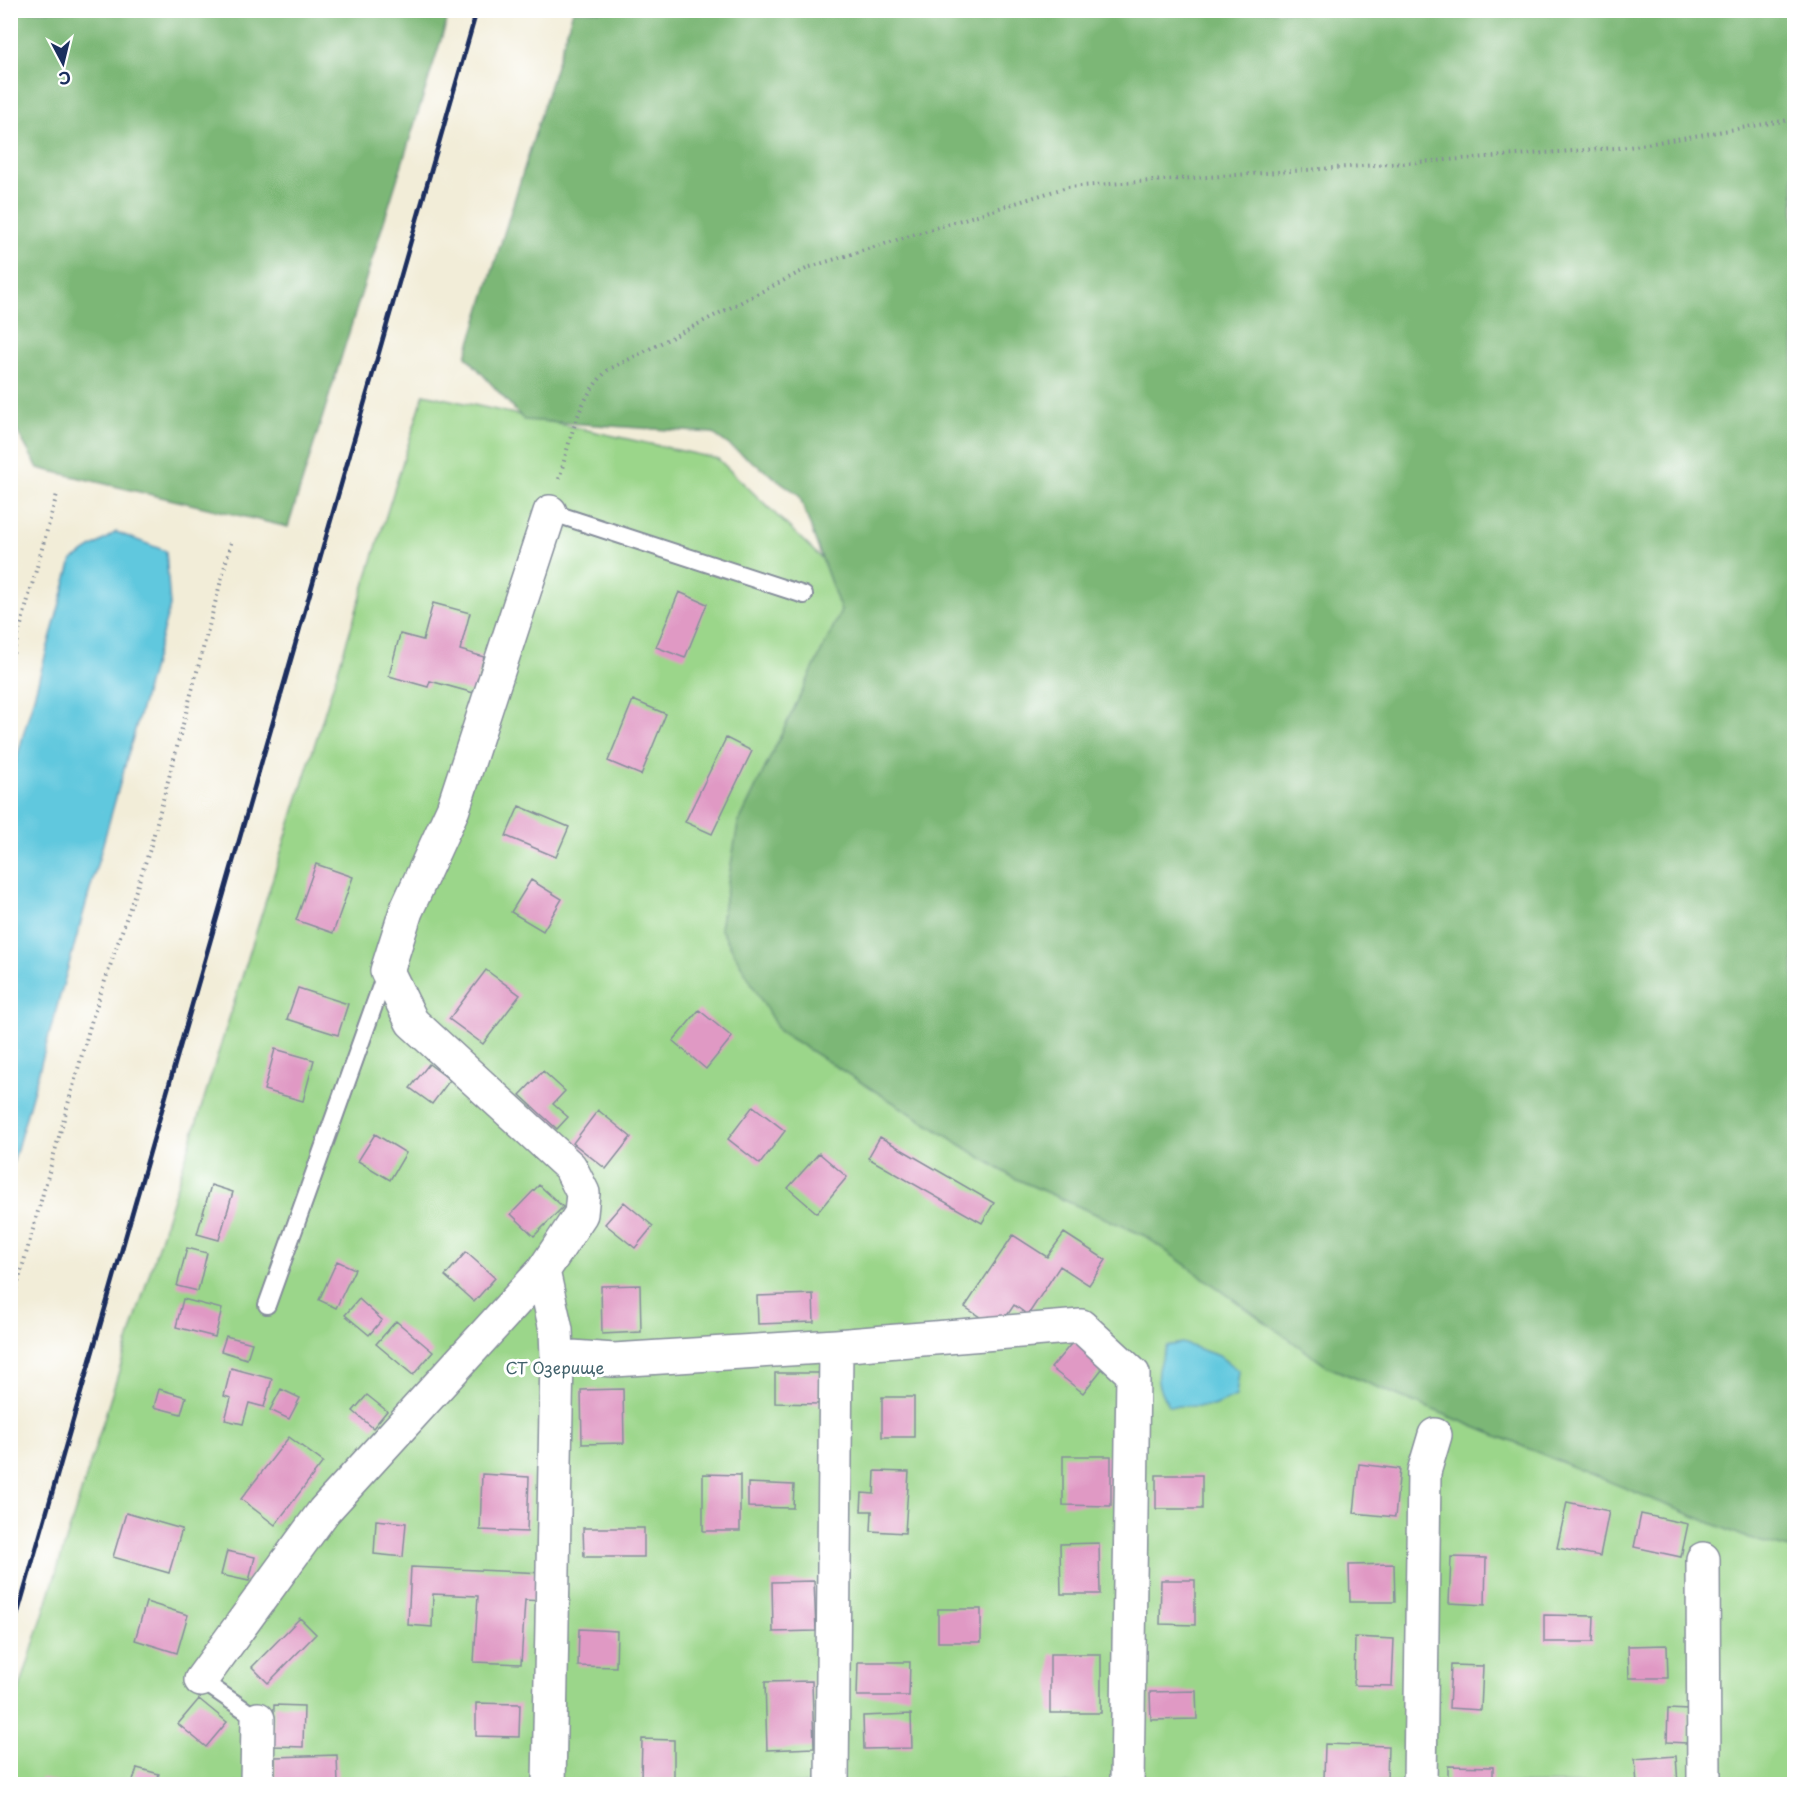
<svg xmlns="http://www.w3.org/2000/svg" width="1805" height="1795" viewBox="0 0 1805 1795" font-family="'Playpen Sans',sans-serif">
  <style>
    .green { fill: #9bd68a; stroke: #5b8274; stroke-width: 1.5 }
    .forest { fill: #7cb776; stroke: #4c736a; stroke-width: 1.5 }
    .water { fill: #61c8de; stroke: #3e7c9e; stroke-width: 1.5 }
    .building { fill: #e099c4 }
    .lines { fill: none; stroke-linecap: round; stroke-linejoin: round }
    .service-casing { stroke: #868e9b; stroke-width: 20 }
    .minor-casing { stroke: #868e9b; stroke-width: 36 }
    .path { stroke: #868e9b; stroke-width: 4; stroke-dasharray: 1.5 4.5; stroke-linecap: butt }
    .service { stroke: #fff; stroke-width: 16 }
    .minor { stroke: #fff; stroke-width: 33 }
    .rail { stroke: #1b2f5e; stroke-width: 4.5 }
    .labels { text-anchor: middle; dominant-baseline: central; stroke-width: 6; stroke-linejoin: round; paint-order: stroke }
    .park-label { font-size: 16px; fill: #41616b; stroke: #fff }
  </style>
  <rect width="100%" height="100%" fill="#fff"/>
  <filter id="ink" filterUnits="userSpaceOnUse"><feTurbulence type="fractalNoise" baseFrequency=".0167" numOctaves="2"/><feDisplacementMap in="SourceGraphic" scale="12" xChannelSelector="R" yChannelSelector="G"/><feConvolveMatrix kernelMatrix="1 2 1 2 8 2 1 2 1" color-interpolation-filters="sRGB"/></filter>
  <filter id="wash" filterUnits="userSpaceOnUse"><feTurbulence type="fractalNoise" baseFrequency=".008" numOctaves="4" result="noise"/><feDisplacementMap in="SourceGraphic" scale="24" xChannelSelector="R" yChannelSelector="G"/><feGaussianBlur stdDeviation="1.35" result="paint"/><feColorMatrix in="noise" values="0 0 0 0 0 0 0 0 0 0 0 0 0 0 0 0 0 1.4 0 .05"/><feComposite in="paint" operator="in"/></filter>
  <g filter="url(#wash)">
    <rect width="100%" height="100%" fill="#f2edd8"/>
    <path class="green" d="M424,394L718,459L865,600L1794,1532V1784H11V1717Z"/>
    <path class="forest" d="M10,11H450L288,527L38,468L11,420Z
      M573,11H1794V1550L1750,1539L1328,1367L1145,1236L1012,1177L779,1031L720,928L738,824L841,611L799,495L712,433L524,420L466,356Z"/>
    <path class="water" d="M116,532L166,551L170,606L11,1170V779L72,560Z
      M1182,1343L1219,1356L1239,1371L1236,1396L1214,1406H1169C1153,1384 1155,1369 1167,1346Z"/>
    <g id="blocks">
      <path class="building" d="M679,592L707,604L685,658L656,647Z
        M433,603L470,613L460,650L484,657L474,693L430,681L428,687L389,676L400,634L423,640Z
        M633,700L666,714L641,775L608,761Z
        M726,738L752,751L712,834L685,822Z
        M519,806L569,827L556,857L506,836Z
        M316,864L353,877L333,933L296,920Z
        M531,880L562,899L543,931L511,912Z
        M486,970L520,995L483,1044L449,1019Z
        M298,988L348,1004L338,1035L287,1019Z
        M699,1010L732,1037L706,1069L673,1041Z
        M275,1049L314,1060L303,1101L264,1090Z
        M429,1064L450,1080L432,1104L410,1088Z
        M543,1071L565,1091L553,1104L568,1117L557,1129L520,1095Z
        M753,1106L785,1131L760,1164L728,1139Z
        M598,1110L631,1137L606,1169L573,1143Z
        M375,1134L406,1153L390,1180L358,1161Z
        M880,1137L994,1203L982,1223L868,1158Z
        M819,1153L847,1177L817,1213L788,1188Z
        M211,1185L233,1192L219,1240L197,1234Z
        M539,1185L563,1207L534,1236L511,1214Z
        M624,1202L653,1226L635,1248L605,1224Z
        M1064,1233L1106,1260L1089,1285L1060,1266L1028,1315L1014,1305L998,1329L965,1307L1013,1235L1047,1257Z
        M187,1248L207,1253L198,1291L177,1286Z
        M466,1252L495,1278L474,1302L445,1276Z
        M337,1261L355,1269L336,1308L319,1300Z
        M640,1285L641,1332L602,1334L601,1286Z
        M813,1294L814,1322L758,1324L757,1296Z
        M183,1299L222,1309L215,1337L176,1327Z
        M359,1299L382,1320L369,1335L345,1315Z
        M396,1321L433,1352L413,1375L376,1344Z
        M226,1336L252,1343L247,1359L221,1351Z
        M1076,1338L1106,1364L1083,1393L1051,1368Z
        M231,1368L272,1379L264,1407L249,1403L243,1424L225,1420L231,1398L224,1396Z
        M775,1373H820L819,1404L775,1403Z
        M159,1389L186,1397L181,1414L154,1407Z
        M281,1389L300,1398L289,1419L270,1410Z
        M623,1389L624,1443L582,1444L581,1390Z
        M367,1395L387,1411L373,1428L353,1411Z
        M882,1397H914V1437H882Z
        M289,1437L323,1462L275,1525L241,1499Z
        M1063,1456H1111V1506L1063,1505Z
        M1359,1464L1400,1469L1395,1517L1354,1513Z
        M875,1471L909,1472L905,1533L871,1531L872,1511H861L862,1493L874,1494Z
        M482,1474L529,1477L527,1532L480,1530Z
        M703,1474L740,1475V1531H703Z
        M1156,1475H1202V1509H1156Z
        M748,1483L794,1485L793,1508L748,1507Z
        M1567,1502L1609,1511L1600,1556L1557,1548Z
        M126,1513L182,1529L169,1573L113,1557Z
        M1641,1514L1688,1524L1681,1557L1634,1547Z
        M376,1520L406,1523L403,1557L374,1554Z
        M583,1528H644V1557H584Z
        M1099,1543L1100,1594H1061L1060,1544Z
        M227,1551L255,1557L249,1581L221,1575Z
        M1451,1557L1486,1558L1485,1605L1449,1603Z
        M1394,1564L1395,1602H1350L1349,1565Z
        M411,1567L544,1573L543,1601L525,1600L521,1664L474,1662L478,1596L433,1594L432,1627L408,1625Z
        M1161,1580H1195V1625L1160,1624Z
        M814,1581L816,1631L773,1632L772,1582Z
        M146,1602L188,1615L177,1653L135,1640Z
        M938,1609H981V1642H938Z
        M1544,1615L1594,1616L1593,1642H1544Z
        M300,1618L316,1634L268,1683L252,1667Z
        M579,1629L617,1631L616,1667L578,1666Z
        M1355,1637L1394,1639L1392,1686L1354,1685Z
        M1667,1645L1668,1678H1629L1628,1646Z
        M1050,1654H1101V1713H1050Z
        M858,1662H910L909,1696H857Z
        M1451,1665L1483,1666L1481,1710L1449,1708Z
        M812,1681L814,1748L767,1750L765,1682Z
        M1196,1691L1197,1719L1151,1720L1150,1692Z
        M199,1699L227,1722L206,1747L178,1724Z
        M476,1703L520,1704L519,1737L476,1736Z
        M274,1705L304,1706L303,1747L273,1746Z
        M1668,1709L1688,1710L1687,1743L1667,1742Z
        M911,1714L912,1748L864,1749L863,1716Z
        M642,1739L674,1740V1779H641Z
        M1325,1744L1388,1746L1387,1781L1324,1779Z
        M337,1755L338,1784H275V1757Z
        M1676,1756L1678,1784H1637L1635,1759Z
        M1448,1766L1493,1767V1784H1448Z
        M137,1768L159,1774L156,1784H132Z
        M41,1778L60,1784H39Z
        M202,1781L216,1783V1784H201Z"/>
    </g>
  </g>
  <g filter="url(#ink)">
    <use href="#blocks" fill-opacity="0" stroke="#868e9b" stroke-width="1.5"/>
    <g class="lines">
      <defs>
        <path id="service" d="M550,512L804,595
          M267,1305L386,972
          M201,1680L258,1719"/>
        <path id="minor" d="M557,1356L614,1360L836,1346L1081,1326L1133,1374L1127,1784
          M1703,1559L1704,1784
          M201,1680L324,1511L543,1271
          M257,1784L258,1719
          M549,1784L557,1356L556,1330L543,1271L581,1214L583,1193L570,1167L412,1022L387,971L406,911L453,809L550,512
          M832,1784L836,1346
          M1420,1784L1424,1472L1435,1435"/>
      </defs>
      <use href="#service" class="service-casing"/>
      <use href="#minor" class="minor-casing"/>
      <path class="path" d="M559,479C571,439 576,400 608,370L810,267L1067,187L1629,147L1794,119
        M10,665L57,494
        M10,1311L92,1019L150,849L232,539"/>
      <use href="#service" class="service"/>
      <use href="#minor" class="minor"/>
      <path class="rail" d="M10,1640L477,10"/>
    </g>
  </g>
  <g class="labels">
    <g class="park-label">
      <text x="555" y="1367">СТ Озерище</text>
    </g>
  </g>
  <rect width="1805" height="1795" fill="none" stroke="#fff" stroke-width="36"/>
  <g transform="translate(63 63) rotate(173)" stroke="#ffffff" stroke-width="4.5" paint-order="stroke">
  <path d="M0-4.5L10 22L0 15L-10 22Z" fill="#1b2f5e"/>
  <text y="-9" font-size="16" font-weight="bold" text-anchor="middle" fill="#1b2f5e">С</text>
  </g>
</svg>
